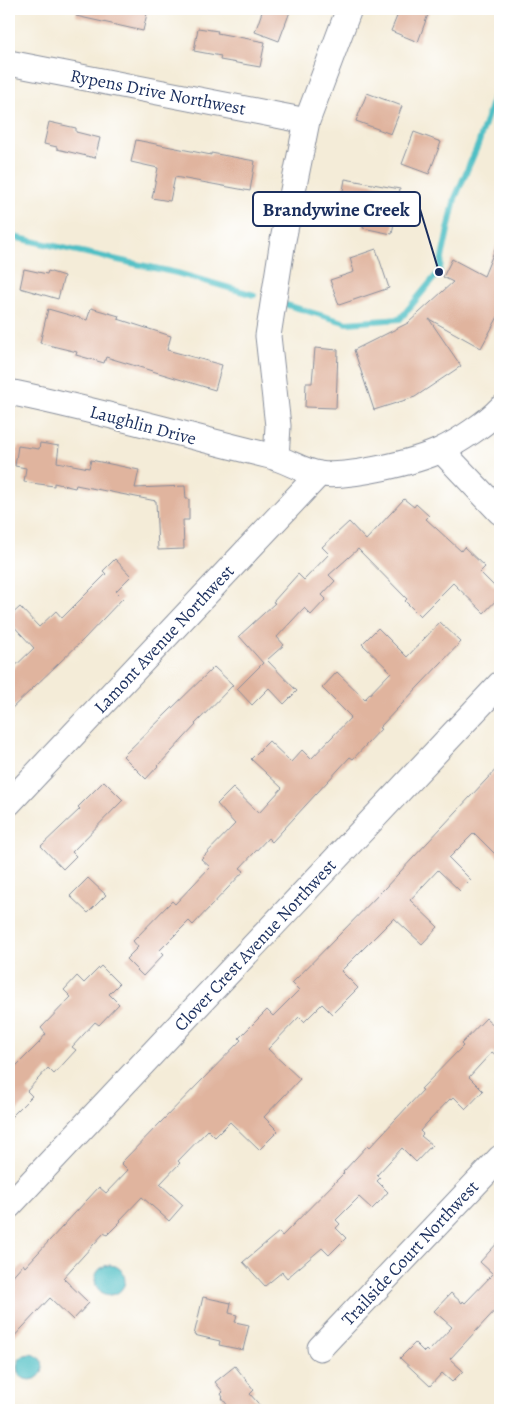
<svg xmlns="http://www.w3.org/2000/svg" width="509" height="1419" viewBox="0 0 509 1419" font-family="Alegreya,serif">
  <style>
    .water { fill: #50bfc5; stroke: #367792 }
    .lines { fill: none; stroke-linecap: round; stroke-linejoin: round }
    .stream { stroke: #50bfc5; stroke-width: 6 }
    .building { fill: #e0b49e }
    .street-casing { stroke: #888e9b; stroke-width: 27 }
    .street { stroke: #fff; stroke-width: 25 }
    .labels { text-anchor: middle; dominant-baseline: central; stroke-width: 4; stroke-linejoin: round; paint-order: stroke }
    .street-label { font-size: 18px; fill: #1b2f5e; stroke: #fff }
    .leader { fill: none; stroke: #1b2f5e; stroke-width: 2 }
    .callout-dot { fill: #1b2f5e; stroke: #fff; stroke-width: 2 }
    .callout { fill: #fff; stroke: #1b2f5e; stroke-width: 2 }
    .callout-label { font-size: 19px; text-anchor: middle; font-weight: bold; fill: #1b2f5e }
  </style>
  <rect width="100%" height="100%" fill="#fff"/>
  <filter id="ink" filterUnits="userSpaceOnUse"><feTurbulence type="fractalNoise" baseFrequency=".02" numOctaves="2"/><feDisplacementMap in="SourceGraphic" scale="10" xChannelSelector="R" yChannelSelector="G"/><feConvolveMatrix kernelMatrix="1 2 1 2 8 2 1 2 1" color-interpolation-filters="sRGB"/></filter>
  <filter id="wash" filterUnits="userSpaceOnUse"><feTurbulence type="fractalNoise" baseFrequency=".0096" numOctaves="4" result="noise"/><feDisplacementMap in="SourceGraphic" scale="20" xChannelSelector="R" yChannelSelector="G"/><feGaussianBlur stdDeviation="1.12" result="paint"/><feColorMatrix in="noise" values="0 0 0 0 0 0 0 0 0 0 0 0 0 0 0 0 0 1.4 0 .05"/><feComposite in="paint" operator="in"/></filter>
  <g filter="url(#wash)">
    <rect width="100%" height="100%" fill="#f4ecd8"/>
    <path class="water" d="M95 1280a15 15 0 1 1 30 0a15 15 0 1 1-30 0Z
      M17 1367a13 13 0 1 1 26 0a13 13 0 1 1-26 0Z"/>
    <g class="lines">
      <path class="stream" d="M9,236L177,273L254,295
        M287,305L347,323L400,319L439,272L455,198L478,145L500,78"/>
    </g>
    <g id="blocks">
      <path class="building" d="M77,9H148L143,31L76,16Z
        M263,9H291L279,41L255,32Z
        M400,9H430L418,42L391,31Z
        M198,28L218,31L217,33L265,42L260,67L220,60L221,56L194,51Z
        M367,93L402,106L391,134L356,121Z
        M49,122L76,128V132L100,138L95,158L57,149V147L44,144Z
        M414,132L441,142L429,174L402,164Z
        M136,140L211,155V153L255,161L250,191L175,177L170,201L152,198L158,168L131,162Z
        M345,179L400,189L392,234L363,228L367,208L341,203Z
        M500,237V313L481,348L429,319L461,366L415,397L374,410L354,350L408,323L453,282L443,277L452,259L484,276Z
        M376,249L389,288L339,305L330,280L354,272L350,258Z
        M24,269L47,274L48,271L64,276L58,299L20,288Z
        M91,308L119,316L118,319L171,336L167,350L222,365L215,390L106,357L104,363L76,355L77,352L40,343L48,309L87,320Z
        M315,348L338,350L336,408L305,407L306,383H312Z
        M40,443L59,446L57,462L89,468L91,460L139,470L135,488L185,486L186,499H189V520H183L184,549L158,550L156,501L76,485L75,488L54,483V486L24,482L26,468L15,466L18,446L39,449Z
        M404,499L414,507L416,504L429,516L426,519L461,551L464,547L485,567L480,572L500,592V596L484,613L453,583L420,616L405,601L407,599L358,549L329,575L335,581L322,595L326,599L311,615L304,608L277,637L284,645L267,660L297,691L284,704L269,688L252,705L237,689L263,663L239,636L275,603L273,602L298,574L304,580L329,554L322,547L349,522L366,540Z
        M115,559L131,576L116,591L123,598L83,640L9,711V672L34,648L9,621V617L20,607L39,627L56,611L62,618L106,574L103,571Z
        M440,622L461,642L379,728L381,729L353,759L350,757L272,842L268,838L240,868L244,871L193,925L189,921L160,950L164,954L143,976L126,959L138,947L133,941L172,901L175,904L210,867L201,859L235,824L217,804L233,788L259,813L282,788L251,759L269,741L291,762L302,750L311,759L351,717L322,688L337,672L365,699L391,672L362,644L378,628L407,657Z
        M214,667L233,685L195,724L196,725L146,779L123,756Z
        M500,765V859L474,833L449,858L471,880L460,891L438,870L410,900L438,927L422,944L394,918L341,971L358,988L332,1014L322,1004L304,1022L299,1017L268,1049L300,1079L264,1117L278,1131L259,1150L230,1122L215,1137L208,1130L178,1161L180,1163L160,1184L183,1205L169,1221L142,1197L120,1220L121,1221L107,1235L104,1233L63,1278L89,1303L73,1320L50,1298L9,1342V1280L23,1264L25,1267L99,1187L106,1193L128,1170L121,1163L241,1040L239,1038L267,1010L273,1016L299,990L292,983L384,889Z
        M104,781L123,800L72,852L76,856L63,869L41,846L80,809L78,807Z
        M88,878L106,895L88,913L70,896Z
        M101,966L119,984L109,994L119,1004L99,1025L95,1022L72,1047L76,1050L54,1074L48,1068L27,1091L32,1096L9,1119V1073L40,1042H39L46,1034L41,1028L71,997L64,990L77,976L84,983Z
        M486,1018L500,1031V1058L492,1052L469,1077L483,1091L466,1109L454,1097L451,1100L450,1099L427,1123L420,1131L423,1134L421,1136L432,1145L416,1162L402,1148L377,1175L380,1178L377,1181L388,1192L381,1200L372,1209L359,1197L336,1220L340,1224L336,1228L346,1238L329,1255L322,1248L287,1278L282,1272L265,1286L243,1262L279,1232L282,1236L344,1173L343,1172L367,1146L369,1148L423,1090L421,1089L463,1046L461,1044Z
        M500,1240V1305L450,1359L463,1371L452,1382L442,1373L430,1386L400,1358L415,1343L424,1352L426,1350L428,1352L452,1327L434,1311L451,1293L462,1303L463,1301L465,1303L493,1274L480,1262Z
        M203,1297L231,1303L229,1313L237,1315L235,1322L249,1325L243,1350L219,1345L220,1341L194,1335Z
        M235,1366L254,1390L250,1394L264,1410H231L222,1398L223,1397L221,1394L223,1392L215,1382Z"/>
    </g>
  </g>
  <g filter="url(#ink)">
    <use href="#blocks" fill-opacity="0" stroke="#888e9b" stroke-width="1"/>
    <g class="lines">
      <defs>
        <path id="street" d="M9,63L307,121
          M9,392C97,410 183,435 270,456C287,460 303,472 320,474C348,478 416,462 441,450C458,442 488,422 500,409
          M441,450L500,512
          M276,458L278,426L268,336L283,240L307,121L349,9
          M9,803L319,474
          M9,1206L500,684
          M320,1348L500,1158"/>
      </defs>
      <use href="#street" class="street-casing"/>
      <use href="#street" class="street"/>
    </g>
  </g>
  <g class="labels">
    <g class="street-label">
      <text transform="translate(158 92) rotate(11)">Rypens Drive Northwest</text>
      <text transform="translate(143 425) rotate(15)">Laughlin Drive</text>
      <text transform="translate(164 639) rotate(-47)">Lamont Avenue Northwest</text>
      <text transform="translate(255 945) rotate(-47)">Clover Crest Avenue Northwest</text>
      <text transform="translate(410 1253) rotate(-47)">Trailside Court Northwest</text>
    </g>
  </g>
  <path class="leader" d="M439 272L420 209"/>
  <circle class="callout-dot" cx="439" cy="272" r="5"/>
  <rect class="callout" x="253" y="192" width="167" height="34" rx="5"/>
  <g class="callout-label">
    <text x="336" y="216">Brandywine Creek</text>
  </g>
  <rect width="509" height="1419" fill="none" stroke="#fff" stroke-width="30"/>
</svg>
